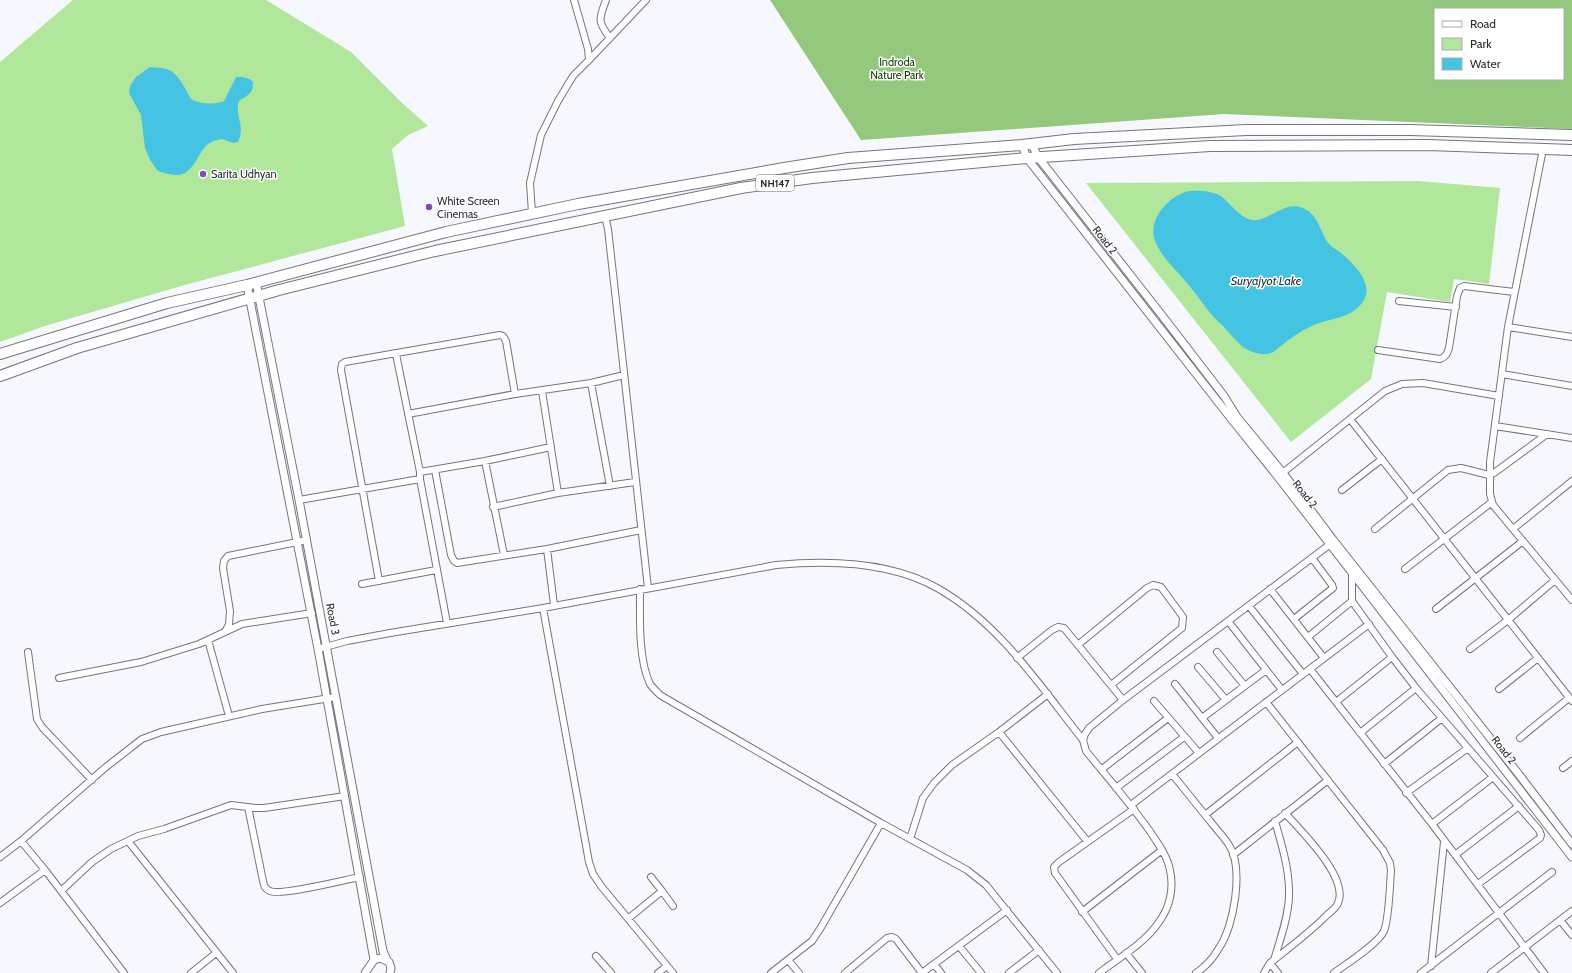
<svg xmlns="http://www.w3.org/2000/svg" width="1572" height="973" viewBox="0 0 1572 973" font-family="Cabin,sans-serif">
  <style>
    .green { fill: #b0e79a }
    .forest { fill: #93c87d; fill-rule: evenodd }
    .water { fill: #44c4e2 }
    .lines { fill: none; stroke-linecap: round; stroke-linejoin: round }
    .minor-casing { stroke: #74767c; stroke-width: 8 }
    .tertiary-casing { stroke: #74767c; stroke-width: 9 }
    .trunk-casing { stroke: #74767c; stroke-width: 12 }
    .minor { stroke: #fff; stroke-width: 6 }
    .tertiary { stroke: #fff; stroke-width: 7 }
    .trunk { stroke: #fff; stroke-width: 10 }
    .poi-dot { fill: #8049c0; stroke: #fff; stroke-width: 1.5 }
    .labels { text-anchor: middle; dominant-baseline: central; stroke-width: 3; stroke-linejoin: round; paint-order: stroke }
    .shield { fill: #fff; stroke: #6b6c6d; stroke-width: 1 }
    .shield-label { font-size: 10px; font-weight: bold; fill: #2c2d2f }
    .park-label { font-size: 11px; fill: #173904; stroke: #fff }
    .poi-label { font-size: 11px; fill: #2c2d2f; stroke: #fff; text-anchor: start }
    .street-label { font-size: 11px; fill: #2c2d2f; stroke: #fff }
    .water-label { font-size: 12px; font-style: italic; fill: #1b3136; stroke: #fff }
  </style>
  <rect width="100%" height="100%" fill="#f6f8fe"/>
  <path class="green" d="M73,0H266L351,52L402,103L428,126L408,135L392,149L405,226L181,286L48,325L0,342V62Z
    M1418,181L1500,188L1489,284L1454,279L1450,302L1387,292L1371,379L1291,442L1086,183Z"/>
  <path class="forest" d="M770,0H1572V129L1224,114L861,140ZM1435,9H1563V79H1435Z"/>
  <path class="water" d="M150,67C155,68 161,67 166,69C179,72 185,90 192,100C203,104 212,105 224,101L236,77C243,77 248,77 253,82C254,94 246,96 239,101C234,116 246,125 238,142L233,143L222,139C216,140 209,142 205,147C196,157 193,174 177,175C171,175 164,173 158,171L150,160L145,148L141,115L129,93L130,86L136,77Z
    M1204,191C1209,192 1216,193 1221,196C1230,203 1240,218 1252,220C1268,222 1283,202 1300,207C1319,213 1319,231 1329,244C1332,248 1338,250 1341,253C1354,264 1376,285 1362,303C1350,319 1330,318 1314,325C1300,331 1288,340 1276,350C1267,358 1252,353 1243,347C1236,341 1230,334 1224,327C1220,323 1215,319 1211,314C1204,306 1198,296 1191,288C1180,273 1164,261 1156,243C1146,223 1165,200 1183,193C1188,190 1197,191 1204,191Z"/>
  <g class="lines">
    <defs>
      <path id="minor" d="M606,0C599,19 597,21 610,38
        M589,60L646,0
        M1543,149L1508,327L1490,462V494L1493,505L1572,600
        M532,213L530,183L541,135L558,101L573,76L589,60L588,49L574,0
        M605,216L608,229L648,588
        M1399,301L1456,307
        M1508,327L1572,337
        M1378,350L1440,359C1446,357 1447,354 1449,348L1457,296L1460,288L1464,286L1514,292
        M396,354L420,472V479L447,623
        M1502,374L1572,386
        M591,383L610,486
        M542,391L558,493
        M408,414L515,394L591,383L624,375
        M1350,419L1572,701
        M1495,426L1572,438
        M485,461L504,555
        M435,470L451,555L454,561L457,563L547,549L641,530
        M420,472L485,461L551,447
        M1280,475L1385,391L1402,384L1423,383L1499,396
        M1342,490L1382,459
        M299,500L420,479
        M493,507L558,493L635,482
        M1375,529L1448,470L1461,468L1489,475L1494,473L1547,434
        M1513,529L1572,481
        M547,549L554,605
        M1405,569L1492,502
        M1352,573V601L1392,657L1416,688L1539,830L1541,835L1540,838L1478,884
        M379,581L341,370L342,364L345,362L500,335L503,336L506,341L515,394
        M362,584L436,570
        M640,589C640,617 638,659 650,684C653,688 657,692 660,695L881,823L967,870L986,885L1057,973
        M1270,589L1324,658
        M1249,606L1303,674
        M543,608L589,862L593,874L601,886L673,973
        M1436,609L1523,541
        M1294,619L1333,588L1332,585L1312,558
        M1228,621L1282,690
        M225,632L229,624L230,611L223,568L224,561L228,556L307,540
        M1308,637L1352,601
        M208,640L229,716
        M1079,644L1147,588L1153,585L1161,587L1183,617L1182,628L1111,685
        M318,649L347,641L390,633L543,608L776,565C829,560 891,561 939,589C1000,624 1040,686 1083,740
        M1470,649L1508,620L1555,580
        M28,652L37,719L42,727L92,780
        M1217,652L1245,686
        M1017,658L1052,630L1058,627L1064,628L1123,700
        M1198,667L1226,700
        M1310,669L1432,824L1544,973
        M59,678L141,662L199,644L242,624L312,613
        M1175,684L1218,738
        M1499,689L1538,658
        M1154,701L1199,753
        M1266,702L1383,850L1390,863L1391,870C1390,884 1389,919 1384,931C1378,944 1346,964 1334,973
        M1336,702L1392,657
        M1202,718L1266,670
        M999,732L1087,841
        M1360,733L1416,688
        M1520,738L1569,698
        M1384,764L1442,718
        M1563,768L1572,761
        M1102,769L1168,718
        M1172,774C1184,789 1197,805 1210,821C1216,829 1224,837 1229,845C1244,868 1234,927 1219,948C1214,957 1205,967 1196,973
        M1116,788L1184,737
        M1406,793L1468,748
        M1131,805L1369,624
        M248,807L263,881C264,886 265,889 270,891C280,896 344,880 360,877
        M1205,815L1298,742
        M1432,824L1493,777
        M910,839L923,798L934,783L952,765L999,732L1048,694
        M21,841L106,767L142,739L161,732L262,709L336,697
        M128,841L233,973
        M1233,855L1328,780
        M1455,855L1519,806
        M0,857L21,841L45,870L124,973
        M651,877L662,891
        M61,891L92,862L111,849L138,836L164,829L231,805L256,808H264L345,796
        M0,903L45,870
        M1082,912L1162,850
        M629,918L662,891L673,906
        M1560,920L1572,935
        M959,946L981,973
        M1126,953L1142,973
        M596,956L611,973
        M1117,959L1055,873L1054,867L1059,862L1134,809
        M788,960L799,973
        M1274,960C1280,940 1288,918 1289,897C1290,871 1282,846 1275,821
        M934,964L941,973
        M1431,966L1444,842
        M191,973L216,953
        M658,973L667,966
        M771,973L812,941L820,929L881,823
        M845,973L887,938L892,937L896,939L922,973
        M922,973L1007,910
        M1009,973L1039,950
        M1099,973C1119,958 1145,943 1159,922C1170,907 1174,888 1170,870C1167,855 1157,842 1149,830C1129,802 1107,777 1086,751L1083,740L1085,734L1089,728L1123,700L1333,542
        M1264,973L1270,963
        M1278,973L1270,963C1289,948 1309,933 1326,916C1330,912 1335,909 1337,905C1352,880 1301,831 1285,813
        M1421,973L1552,872
        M1491,973L1572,911"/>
      <path id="tertiary" d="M1032,144L1038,157L1164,318L1224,396L1237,417L1283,473L1334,541L1517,772L1572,844
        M1022,145L1027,158L1233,421L1278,477L1572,857
        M256,282L299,500L383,951L387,960
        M247,285L318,649L374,960
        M365,973L374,960L380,958L389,962L391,968L390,973"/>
      <path id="trunk" d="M0,354L167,303L247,285L446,232L578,204L784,168L848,158L1022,145L1074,139L1246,130H1410L1572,135
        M0,376L77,348L279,290L435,251L741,188L812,178L1027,158L1210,146L1428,145L1572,150"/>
    </defs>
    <use href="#minor" class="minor-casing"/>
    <use href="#tertiary" class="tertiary-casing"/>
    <use href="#trunk" class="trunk-casing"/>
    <use href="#minor" class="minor"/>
    <use href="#tertiary" class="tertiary"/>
    <use href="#trunk" class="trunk"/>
  </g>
  <g class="poi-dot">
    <circle cx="203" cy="174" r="4"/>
    <circle cx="429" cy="207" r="4"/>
  </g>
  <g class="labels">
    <rect class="shield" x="756" y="175" width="38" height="16" rx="3"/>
    <g class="shield-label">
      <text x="775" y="183">NH147</text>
    </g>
    <g class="park-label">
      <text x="897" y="62">Indroda<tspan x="897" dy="13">Nature Park</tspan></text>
    </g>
    <g class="poi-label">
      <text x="211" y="174">Sarita Udhyan</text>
      <text x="437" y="201">White Screen<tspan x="437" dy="13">Cinemas</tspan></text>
    </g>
    <g class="street-label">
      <text transform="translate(1105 240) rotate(52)">Road 2</text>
      <text transform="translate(1305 494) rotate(52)">Road 2</text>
      <text transform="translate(333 619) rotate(79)">Road 3</text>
      <text transform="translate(1504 750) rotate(52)">Road 2</text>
    </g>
    <g class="water-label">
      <text x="1266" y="280">Suryajyot Lake</text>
    </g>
  </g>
  <rect x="1434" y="8" width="130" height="72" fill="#ffffff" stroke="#ababac"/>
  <rect x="1442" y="21" width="20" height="6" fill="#ffffff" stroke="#ababac"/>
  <text x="1470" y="28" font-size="12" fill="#2c2d2f">Road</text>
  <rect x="1442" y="38" width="20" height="12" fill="#b0e79a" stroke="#ababac"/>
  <text x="1470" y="48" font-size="12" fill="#2c2d2f">Park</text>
  <rect x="1442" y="58" width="20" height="12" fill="#44c4e2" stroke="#ababac"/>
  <text x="1470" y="68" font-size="12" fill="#2c2d2f">Water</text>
</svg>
